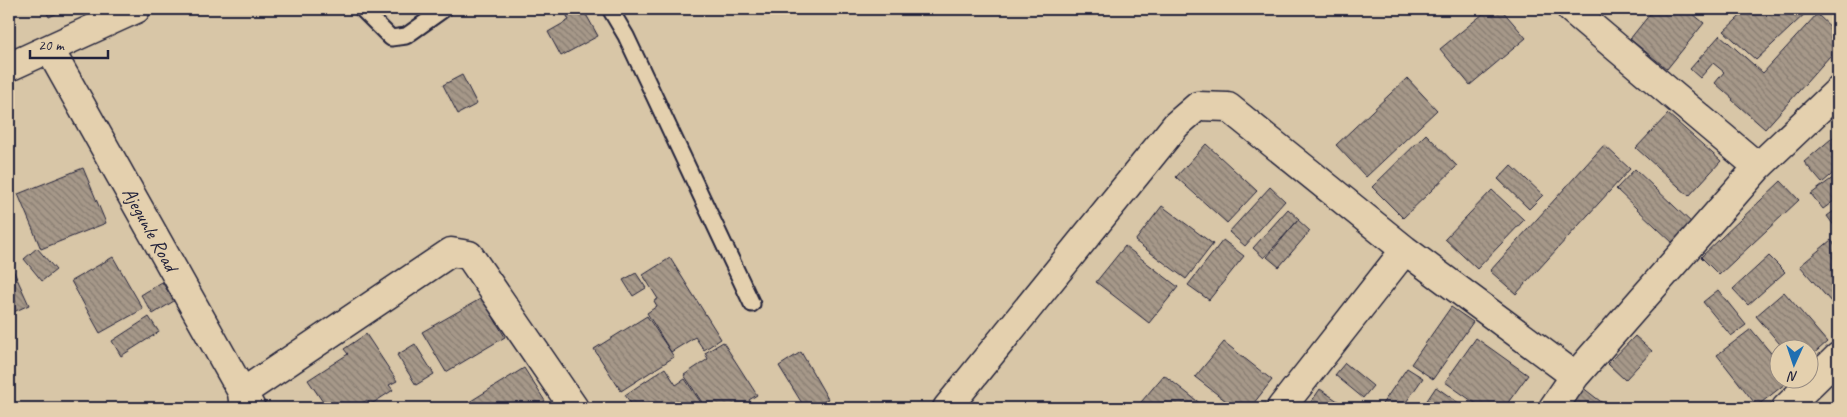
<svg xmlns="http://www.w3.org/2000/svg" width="1847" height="417" viewBox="0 0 1847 417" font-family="Caveat,sans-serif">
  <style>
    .building { fill: url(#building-back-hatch); stroke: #22223b }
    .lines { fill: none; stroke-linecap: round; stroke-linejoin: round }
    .service-casing { stroke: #22223b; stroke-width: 19 }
    .minor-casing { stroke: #22223b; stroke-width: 31 }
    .trunk-casing { stroke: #22223b; stroke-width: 31 }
    .service { stroke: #e4d0ae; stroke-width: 15 }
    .minor { stroke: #e4d0ae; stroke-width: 28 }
    .trunk { stroke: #e4d0ae; stroke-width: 28 }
    .labels { text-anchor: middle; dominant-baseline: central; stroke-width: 4; stroke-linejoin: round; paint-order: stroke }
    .street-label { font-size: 20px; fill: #22223b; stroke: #e4d0ae }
  </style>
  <defs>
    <pattern id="building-back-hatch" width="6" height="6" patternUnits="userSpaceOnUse" patternTransform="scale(1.25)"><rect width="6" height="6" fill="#a69889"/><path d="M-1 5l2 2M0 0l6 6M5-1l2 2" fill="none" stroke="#877c71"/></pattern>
  </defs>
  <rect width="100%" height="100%" fill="#d8c6a7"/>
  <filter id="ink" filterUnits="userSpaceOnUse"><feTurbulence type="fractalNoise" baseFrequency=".02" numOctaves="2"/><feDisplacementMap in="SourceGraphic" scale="10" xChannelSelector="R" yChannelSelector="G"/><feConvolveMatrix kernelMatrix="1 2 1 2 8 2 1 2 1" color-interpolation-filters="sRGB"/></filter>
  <g filter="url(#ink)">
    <path class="building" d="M45,9H67L49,17Z
      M567,9H583L598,36L561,56L548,32L569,20L564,10Z
      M1489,9H1501L1526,38L1470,85L1440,49Z
      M1616,9H1631L1623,16Z
      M1654,9H1687L1704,23L1667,69L1630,39Z
      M1748,9H1808L1809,10L1756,60L1724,31Z
      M1817,14L1838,34V47L1765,129L1732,100L1733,99L1715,83L1724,72L1713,63L1700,78L1690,69L1720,35L1763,73Z
      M462,75L477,104L458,114L443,85Z
      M1407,78L1437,110L1366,177L1336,145Z
      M1668,114L1721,161L1689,196L1636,148Z
      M1838,133V169L1822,183L1804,162Z
      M1426,134L1457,166L1403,218L1372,187Z
      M1206,144L1257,191L1227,223L1176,177Z
      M1604,145L1630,169L1516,294L1490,271Z
      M1511,165L1543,195L1529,209L1498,179Z
      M83,168L106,223L41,249L18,194Z
      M1635,169L1694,225L1675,245L1616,189Z
      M1838,174V198L1823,209L1811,194Z
      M1781,181L1799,200L1719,275L1701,257Z
      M1270,187L1285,201L1245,246L1229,232Z
      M1492,190L1524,220L1477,269L1445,239Z
      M1162,206L1213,244L1186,279L1135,241Z
      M1838,208V231L1827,216Z
      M1288,209L1299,219L1264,258L1253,248Z
      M1298,220L1310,231L1279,267L1267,257Z
      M1223,240L1244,256L1209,300L1188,285Z
      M1831,240L1838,248V310L1800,266Z
      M1125,246L1178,287L1149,323L1096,282Z
      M37,248L56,270L42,281L24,259Z
      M1769,256L1785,272L1748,305L1733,289Z
      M113,257L143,309L100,333L71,281Z
      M670,258L721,339L704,350L695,337L671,352L647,313L657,306L654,301L658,299L643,275Z
      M9,261L29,305L9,314Z
      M636,273L646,288L633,296L623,280Z
      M162,282L174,301L153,314L141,295Z
      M1718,290L1746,325L1731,336L1703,302Z
      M1784,292L1827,342L1810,357V350H1785L1756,316Z
      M482,298L505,337L446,372L422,332Z
      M1451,307L1473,322L1433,379L1411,364Z
      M647,316L674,357L621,391L594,349Z
      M149,317L159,332L121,356L112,341Z
      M1751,329L1780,364V380H1790L1757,406L1717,355Z
      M366,334L397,381L389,385L393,390L370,405L367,400L355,408H327L308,380L348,354L344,349Z
      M1635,336L1652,351L1625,380L1608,364Z
      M1476,338L1528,375L1504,408H1482L1445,382Z
      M723,342L757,395L749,400L755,408H703L705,407L684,375L708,359L705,353Z
      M1224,342L1272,380L1250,408H1235L1195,377Z
      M415,344L434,374L416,385L397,355Z
      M801,352L828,399L812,408H805L779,366Z
      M1345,363L1373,386L1363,398L1335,375Z
      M524,368L545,401L534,408H469L466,404Z
      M665,368L676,385L685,379L702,404L696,408H634L625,395Z
      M1407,368L1423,378L1402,408H1382L1380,407Z
      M1164,375L1206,408H1136Z
      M1436,387L1466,408H1422Z
      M1582,387L1609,408H1565Z
      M1320,389L1348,408H1307Z"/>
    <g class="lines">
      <defs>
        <path id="service" d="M362,9L391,38L406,36L444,9
          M610,9L626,36L752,304"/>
        <path id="minor" d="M1571,9L1758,167
          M50,50L251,408
          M244,408L242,393L451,252L469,255L574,408
          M947,408L1176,125L1198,106L1228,107L1405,250L1575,376
          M1281,408L1405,250
          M1553,408L1575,376L1758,167L1838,91
          M1786,408L1838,357"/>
        <path id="trunk" d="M9,67L136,9"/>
      </defs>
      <use href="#service" class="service-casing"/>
      <use href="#minor" class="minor-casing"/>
      <use href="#trunk" class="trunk-casing"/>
      <use href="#service" class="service"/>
      <use href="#minor" class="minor"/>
      <use href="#trunk" class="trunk"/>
    </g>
  </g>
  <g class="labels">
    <g class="street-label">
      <text transform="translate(150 229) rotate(61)">Ajegunle Road</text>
    </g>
  </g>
  <rect width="1847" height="417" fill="none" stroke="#e4d0ae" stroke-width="30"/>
  <rect x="15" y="15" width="1817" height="387" fill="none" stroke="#22223b" stroke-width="2" filter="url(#ink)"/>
  <g transform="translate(1794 364) rotate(183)"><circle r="24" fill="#e4d0ae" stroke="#968a80"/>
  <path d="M0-4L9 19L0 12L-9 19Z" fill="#1f6fb2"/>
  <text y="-8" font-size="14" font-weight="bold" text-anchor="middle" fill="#22223b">N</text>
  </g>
  <path d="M30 50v8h78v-8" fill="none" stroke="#22223b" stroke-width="2.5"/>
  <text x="38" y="50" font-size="15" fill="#22223b" stroke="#e4d0ae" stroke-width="4" paint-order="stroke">20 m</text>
</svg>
